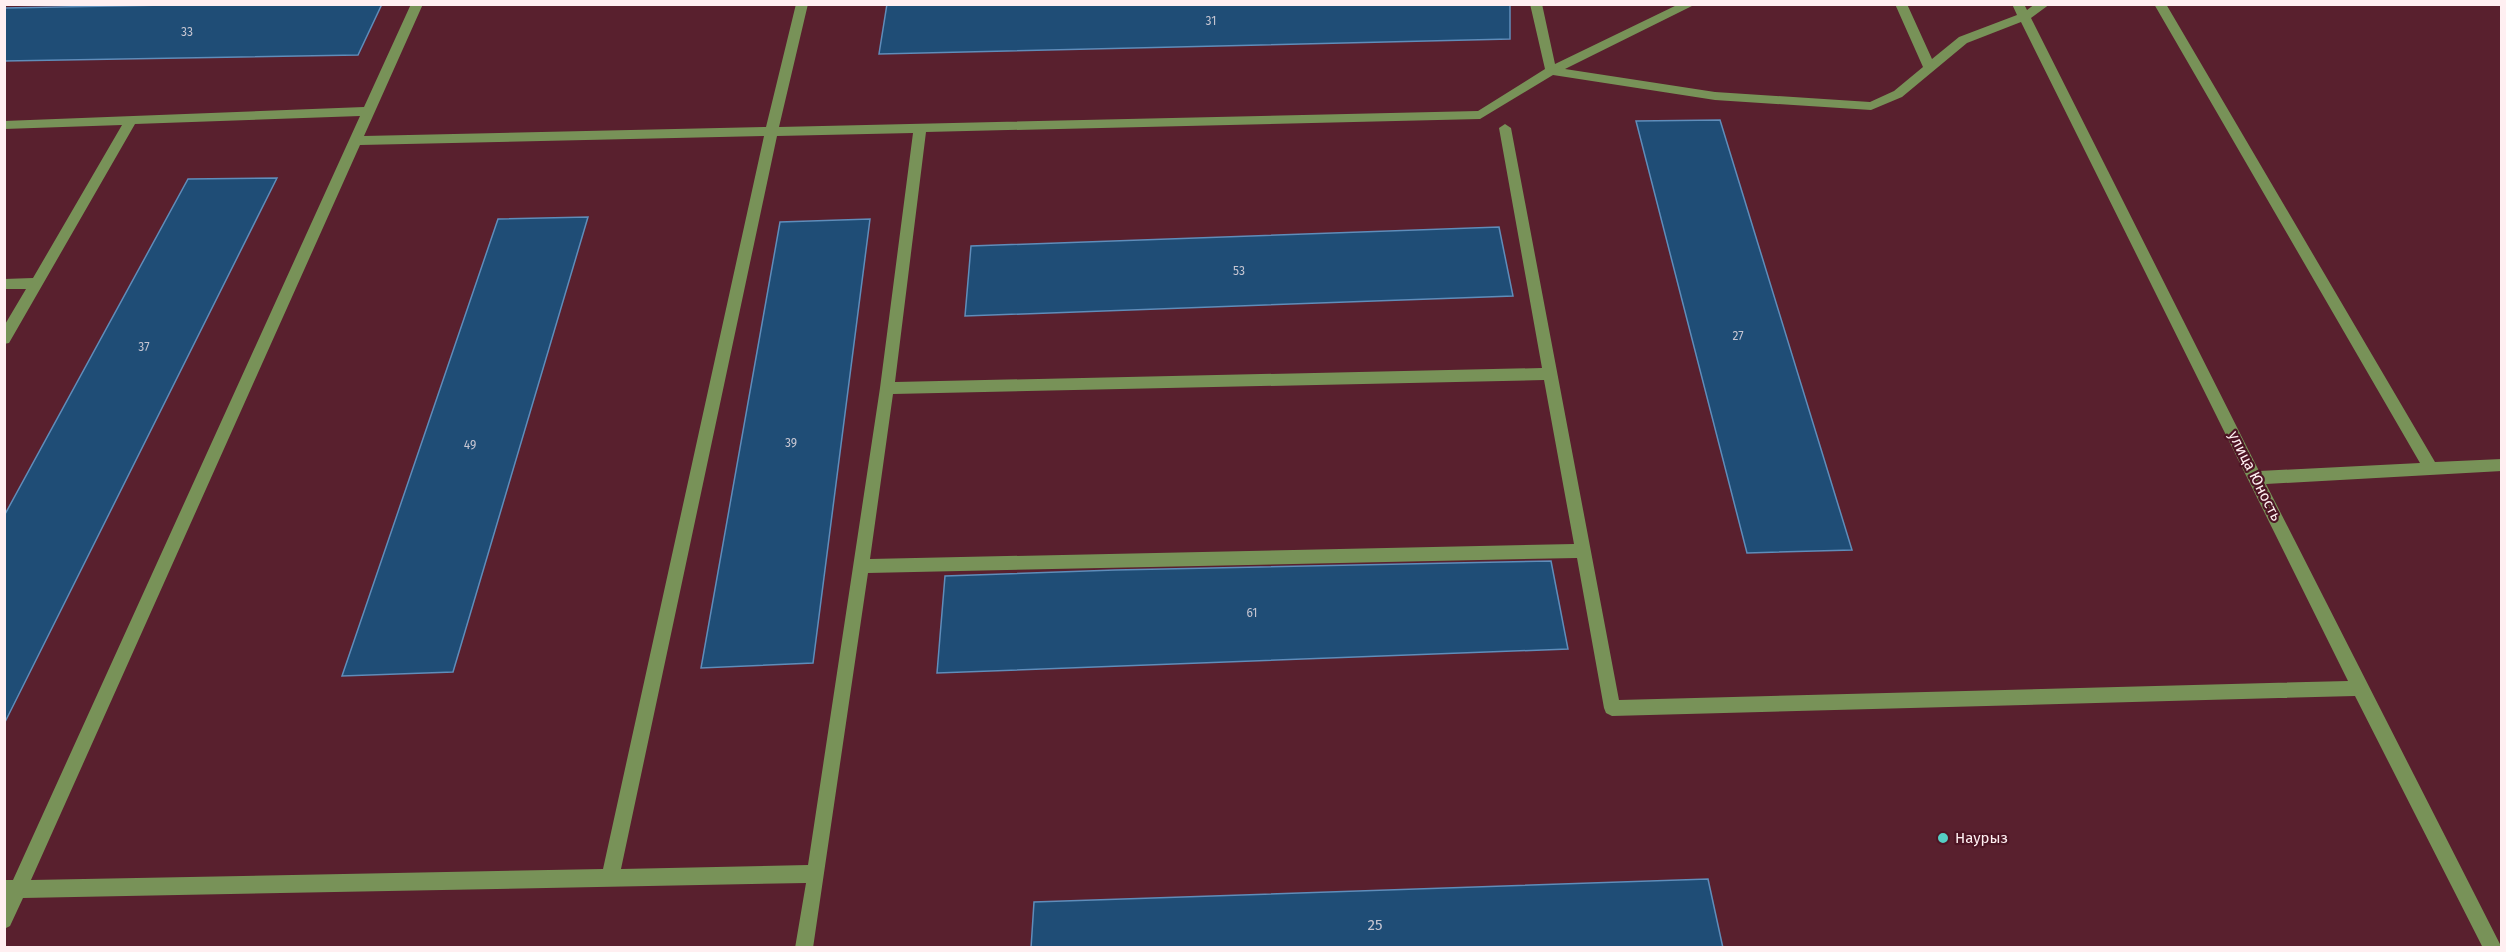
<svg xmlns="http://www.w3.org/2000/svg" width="2506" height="952" viewBox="0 0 2506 952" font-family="'Fira Sans',sans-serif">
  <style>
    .building { fill: #1f4d76; stroke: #5f8dba; stroke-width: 1.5 }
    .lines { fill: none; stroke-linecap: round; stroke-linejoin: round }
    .minor { fill: #789258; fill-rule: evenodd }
    .poi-dot { fill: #55cec4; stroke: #4d1524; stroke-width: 2 }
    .labels { text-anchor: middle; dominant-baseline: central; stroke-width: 4.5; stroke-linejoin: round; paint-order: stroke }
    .number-label { font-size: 12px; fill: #c7c6d2 }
    .street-label { font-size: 15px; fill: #ffeff1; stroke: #4d1524 }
    .poi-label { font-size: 15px; fill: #ffeff1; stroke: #4d1524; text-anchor: start }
    .near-number-label { font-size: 15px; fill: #c7c6d2 }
  </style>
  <rect width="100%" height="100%" fill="#59202e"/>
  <path class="building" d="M221,4H382L358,55L4,61V8Z
    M887,4H1510V39L879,54Z
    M1720,120L1852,550L1747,553L1636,121Z
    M277,178L4,724V516L188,179Z
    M588,217L453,672L342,676L498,219Z
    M870,219L813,663L701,668L780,222Z
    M1499,227L1513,296L965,316L971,246Z
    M1551,561L1568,649L937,673L945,576L1115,570Z
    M1708,879L1723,948H1031L1034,902Z"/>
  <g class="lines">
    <path class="minor" d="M411,4H423L364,136L766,127L796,4H808L779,127L1478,111L1545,69L1530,4H1542L1555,64L1679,4H1696L1565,69L1715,92L1870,102L1894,91L1923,67L1895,4H1907L1932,59L1959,37L2017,15L2012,4H2024L2027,10L2035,4H2050L2031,18L2259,471L2420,463L2154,4H2166L2435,462L2502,459V471L2266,484L2502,948H2483L2355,696L1612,716L1606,713L1604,708L1577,558L868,573L813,948H795L806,883L23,898L10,926L4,929V880H13L360,116L135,124L9,343L4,344V326L26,289H4V279L33,278L122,125L4,129V121L364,107ZM2021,22L2348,681L1619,700L1511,128L1505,124L1499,128L1542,368L895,382L926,132L1480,119L1553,75L1715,100L1871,110L1902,97L1967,43ZM913,133L880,388L808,865L621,869L777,136ZM764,136L603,869L31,880L360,145ZM1544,380L1574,544L870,559L893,394Z"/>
  </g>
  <circle class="poi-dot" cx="1943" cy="838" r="6"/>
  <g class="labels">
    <g class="number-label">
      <text x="1211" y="21">31</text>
      <text x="187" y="32">33</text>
      <text x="1239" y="271">53</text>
      <text x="1738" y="336">27</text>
      <text x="144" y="347">37</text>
      <text x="791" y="443">39</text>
      <text x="470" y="445">49</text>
      <text x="1252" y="613">61</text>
    </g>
    <g class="street-label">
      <text transform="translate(2255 476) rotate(63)">улица Юность</text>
    </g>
    <g class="poi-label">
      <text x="1955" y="838">Наурыз</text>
    </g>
    <g class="near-number-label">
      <text x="1375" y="925">25</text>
    </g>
  </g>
  <rect width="2506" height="952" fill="none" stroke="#ffeff1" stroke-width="12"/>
</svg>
